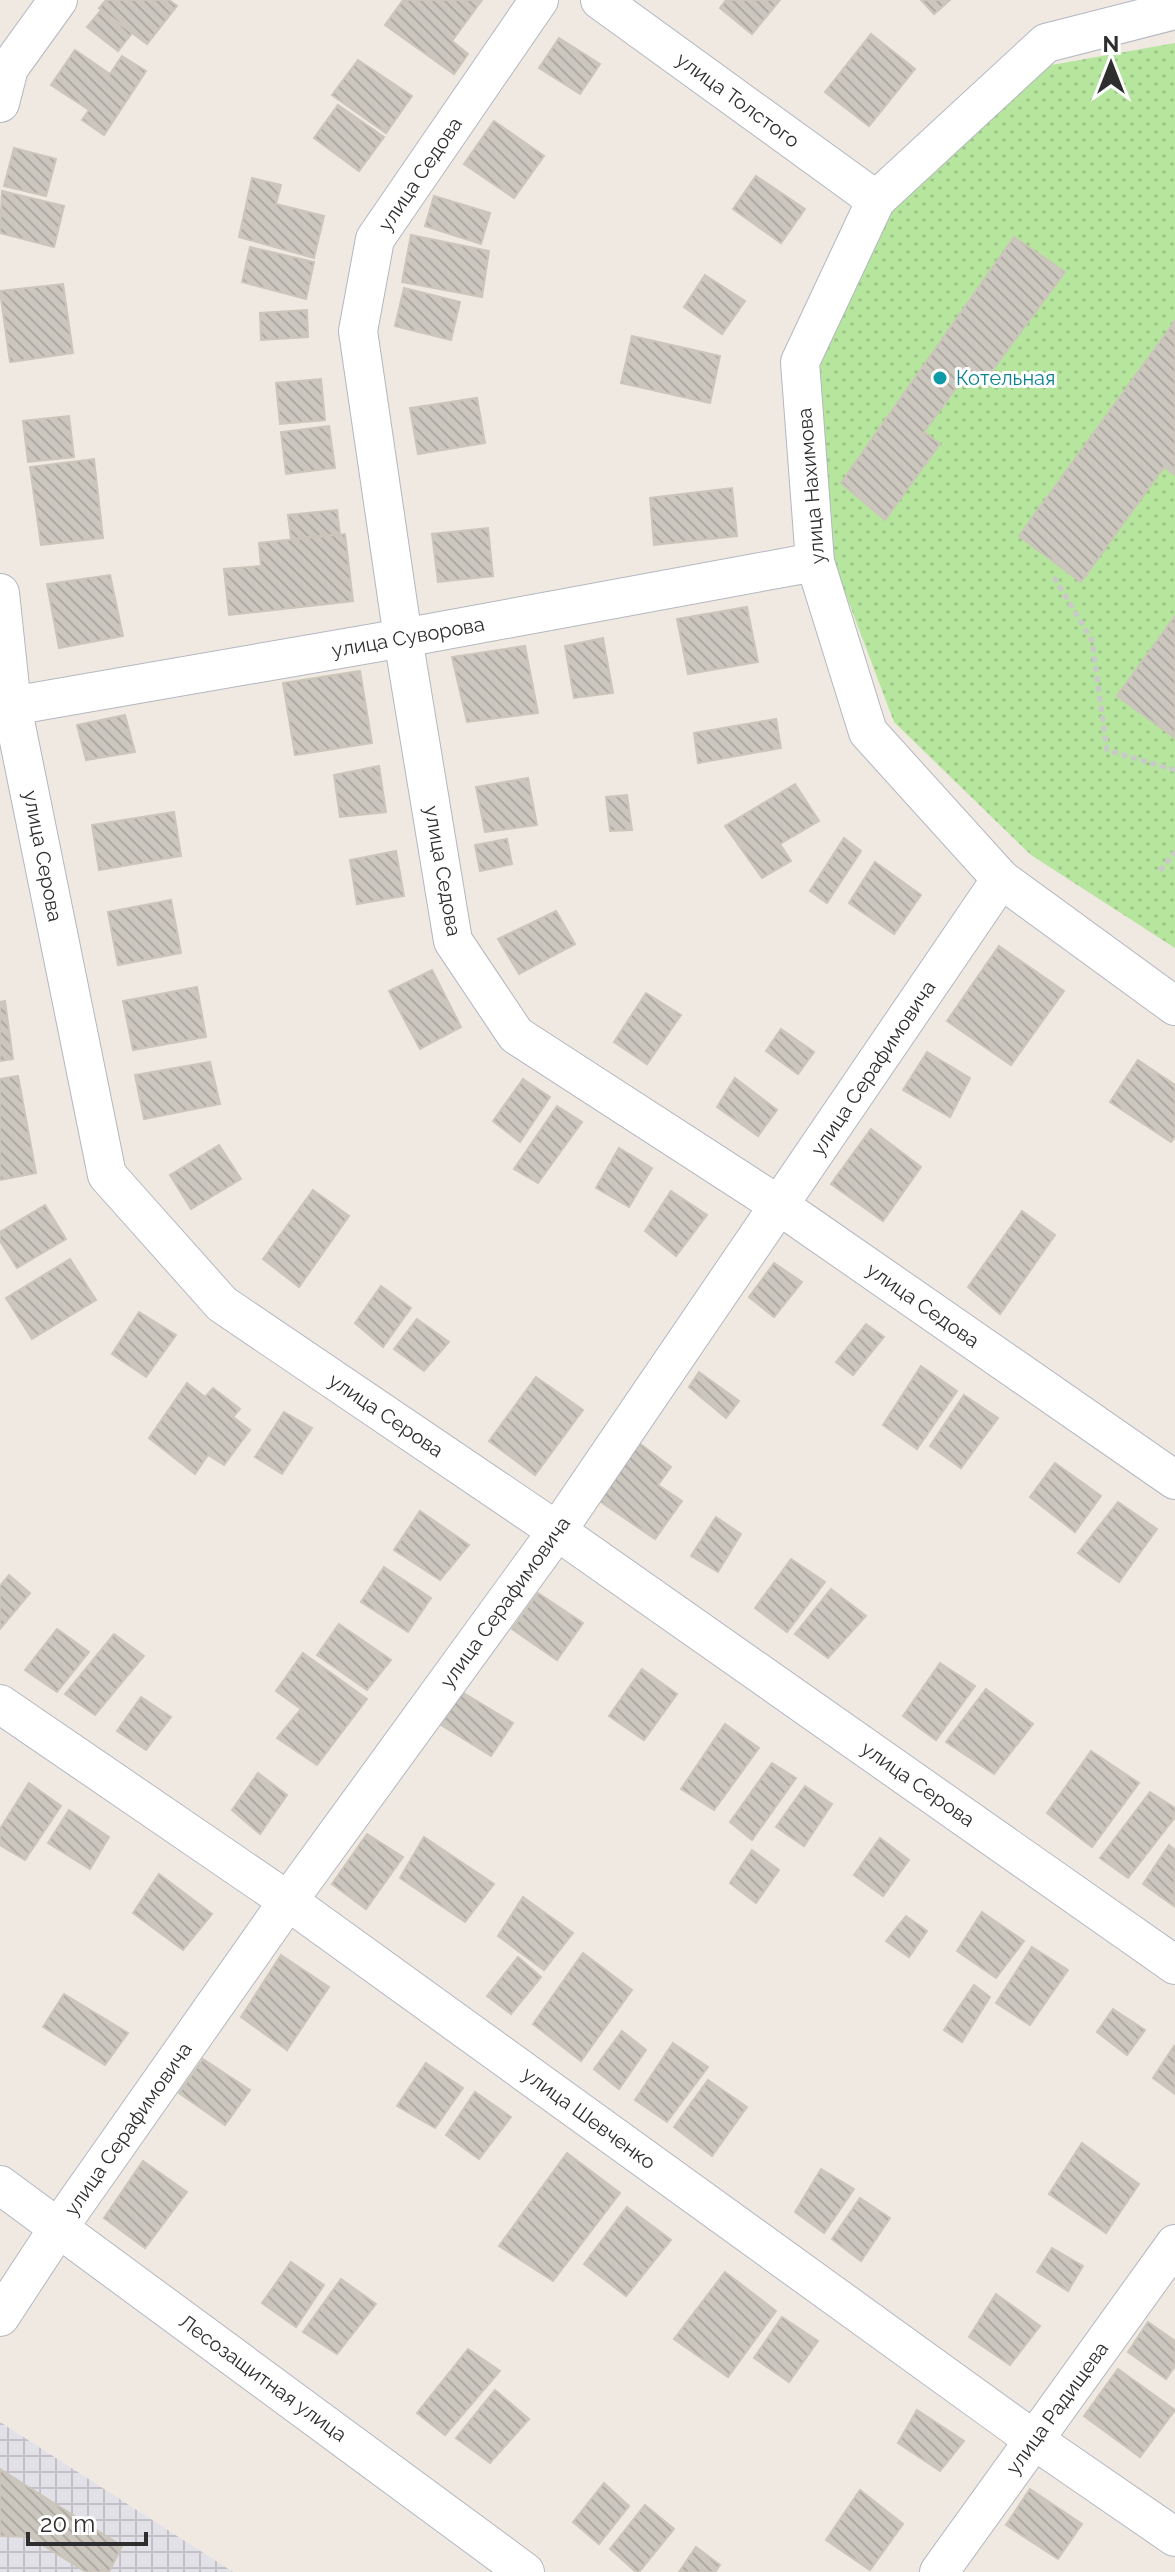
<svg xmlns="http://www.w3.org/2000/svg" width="1175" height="2572" viewBox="0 0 1175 2572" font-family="Raleway,sans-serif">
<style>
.industrial{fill:url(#industrial-grid)}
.grass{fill:url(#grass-dots)}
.building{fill:url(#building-back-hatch);stroke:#cbc5ba;stroke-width:2}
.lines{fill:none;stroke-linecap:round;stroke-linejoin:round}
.minor-casing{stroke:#b4b7c1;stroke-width:40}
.path{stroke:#c9c9c9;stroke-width:5;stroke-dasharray:6 4;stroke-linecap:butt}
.minor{stroke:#fff;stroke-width:38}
.culture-dot{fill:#0f9aa8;stroke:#fff;stroke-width:3}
.labels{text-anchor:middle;stroke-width:6;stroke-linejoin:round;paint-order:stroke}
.street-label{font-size:20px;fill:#2e2e2e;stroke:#fff}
.culture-label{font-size:20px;fill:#0d838f;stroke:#fff;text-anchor:start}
</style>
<defs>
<pattern id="industrial-grid" width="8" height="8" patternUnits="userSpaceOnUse" patternTransform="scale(2)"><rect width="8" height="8" fill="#e3e1e8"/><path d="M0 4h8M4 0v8" fill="none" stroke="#c3c1c7"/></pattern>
<pattern id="grass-dots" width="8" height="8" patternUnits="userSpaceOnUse" patternTransform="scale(2)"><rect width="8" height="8" fill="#b6e59e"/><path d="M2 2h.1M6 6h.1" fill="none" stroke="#9dc588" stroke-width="1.8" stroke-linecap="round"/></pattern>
<pattern id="building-back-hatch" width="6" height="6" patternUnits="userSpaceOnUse" patternTransform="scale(2)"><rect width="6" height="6" fill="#cbc7bf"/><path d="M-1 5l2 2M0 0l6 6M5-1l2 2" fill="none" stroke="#afaba4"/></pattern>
</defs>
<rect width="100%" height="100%" fill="#efe9e1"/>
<path class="industrial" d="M0 2422 233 2572H0Z"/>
<path class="grass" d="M1175 43V948L1031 855 894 722 834 563 819 365 895 205 1046 66Z"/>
<g class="building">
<path d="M106 0H169L177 6 147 44 99 8Z"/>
<path d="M403 0H482L452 41 468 54 454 74 385 25Z"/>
<path d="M726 0H780L752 34 720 8Z"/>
<path d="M921 0H950L934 14Z"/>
<path d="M101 10 132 33 118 51 87 27Z"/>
<path d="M871 34 915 69 869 126 825 92Z"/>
<path d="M559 38 600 64 580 94 539 68Z"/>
<path d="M75 50 110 74 122 56 146 71 104 135 82 120 89 110 51 85Z"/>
<path d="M358 60 412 96 386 133 332 95Z"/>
<path d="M338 105 384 137 359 171 314 138Z"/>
<path d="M494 121 544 156 514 198 464 164Z"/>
<path d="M14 148 56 159 46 196 4 186Z"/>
<path d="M756 176 805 209 781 243 733 209Z"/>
<path d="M252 178 281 185 276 204 324 216 314 258 239 237Z"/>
<path d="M2 191 64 206 54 247 0 233Z"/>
<path d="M434 196 490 213 481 244 425 226Z"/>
<path d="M411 235 489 251 482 297 402 282Z"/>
<path d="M1014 237 1065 272 983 383 968 372 924 432 940 444 885 520 841 483Z"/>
<path d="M250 247 314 262 306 299 242 282Z"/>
<path d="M705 275 745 301 722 334 684 307Z"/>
<path d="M63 284 73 353 10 362 0 291Z"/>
<path d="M404 288 460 302 451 340 395 326Z"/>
<path d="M307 310 308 337 261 340 260 313Z"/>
<path d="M1175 321V475L1164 467 1081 582 1019 536Z"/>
<path d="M632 336 720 356 710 403 621 383Z"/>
<path d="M321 379 325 420 280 424 276 383Z"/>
<path d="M477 398 485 443 418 454 410 408Z"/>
<path d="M69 416 74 457 28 462 23 421Z"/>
<path d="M329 426 335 468 286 474 281 432Z"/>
<path d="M94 459 103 538 41 545 30 467Z"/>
<path d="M732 488 737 536 654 545 650 498Z"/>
<path d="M337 510 340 534 291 539 288 515Z"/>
<path d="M488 528 493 576 438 582 432 534Z"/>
<path d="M345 534 353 601 229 615 224 569 261 566 259 543Z"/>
<path d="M110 575 123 636 59 648 47 584Z"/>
<path d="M747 607 758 662 688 674 677 619Z"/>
<path d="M1175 616V738L1117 696Z"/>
<path d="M603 638 613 693 574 698 565 646Z"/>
<path d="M525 646 538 713 467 722 452 657Z"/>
<path d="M360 671 372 743 295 755 283 683Z"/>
<path d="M125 715 135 752 86 760 77 725Z"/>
<path d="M776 719 781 748 698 763 694 733Z"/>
<path d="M379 766 386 812 340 817 334 775Z"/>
<path d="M528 778 537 825 485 832 476 787Z"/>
<path d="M795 784 819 821 780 844 791 861 762 878 725 826Z"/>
<path d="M627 795 632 830 610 831 606 797Z"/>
<path d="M174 812 181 856 99 870 92 825Z"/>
<path d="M844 838 861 851 827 903 810 891Z"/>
<path d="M507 839 512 864 480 871 475 845Z"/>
<path d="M396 851 404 896 357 904 350 860Z"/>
<path d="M875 862 921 895 894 934 849 903Z"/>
<path d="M171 900 181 953 118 965 108 912Z"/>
<path d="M556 911 575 944 519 974 498 939Z"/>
<path d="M999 946 1064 991 1011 1065 947 1021Z"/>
<path d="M432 970 461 1027 420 1049 389 991Z"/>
<path d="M197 987 206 1037 133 1050 123 1001Z"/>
<path d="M646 993 681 1015 647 1064 614 1042Z"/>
<path d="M5 1001 13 1059 0 1061V1002Z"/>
<path d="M781 1029 814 1052 798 1074 766 1051Z"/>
<path d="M927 1052 970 1078 950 1117 903 1090Z"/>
<path d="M1138 1060 1175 1085V1137L1171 1142 1110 1102Z"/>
<path d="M210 1062 220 1104 144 1119 135 1075Z"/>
<path d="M18 1076 36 1173 0 1180V1079Z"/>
<path d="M735 1078 777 1110 758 1136 717 1107Z"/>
<path d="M523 1079 550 1097 520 1142 493 1121Z"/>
<path d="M557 1106 582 1122 538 1183 514 1169Z"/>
<path d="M871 1129 921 1167 883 1221 831 1184Z"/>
<path d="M219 1145 241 1179 191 1209 170 1175Z"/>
<path d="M619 1148 652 1168 629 1207 596 1188Z"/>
<path d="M313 1190 349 1216 299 1287 263 1259Z"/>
<path d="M671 1191 707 1215 676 1256 645 1231Z"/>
<path d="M45 1205 66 1239 17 1268 0 1241V1232Z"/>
<path d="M1022 1211 1055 1235 1000 1314 968 1287Z"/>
<path d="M70 1259 96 1300 32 1339 6 1298Z"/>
<path d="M774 1263 802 1282 774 1317 749 1297Z"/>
<path d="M381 1286 411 1308 383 1347 355 1323Z"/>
<path d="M139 1312 176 1335 146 1377 112 1354Z"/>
<path d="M417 1319 449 1342 424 1371 394 1349Z"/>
<path d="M866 1324 884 1337 853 1375 836 1362Z"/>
<path d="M921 1366 957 1391 917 1449 883 1425Z"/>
<path d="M699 1372 739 1401 726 1418 689 1387Z"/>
<path d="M536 1377 583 1410 535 1475 489 1441Z"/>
<path d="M187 1383 205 1397 213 1388 240 1409 233 1417 250 1430 224 1465 208 1455 195 1474 149 1438Z"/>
<path d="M964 1395 998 1418 961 1468 930 1446Z"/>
<path d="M284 1412 312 1428 282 1474 255 1457Z"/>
<path d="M639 1443 671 1467 658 1485 682 1501 655 1539 598 1500Z"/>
<path d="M1055 1463 1101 1496 1075 1532 1030 1497Z"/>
<path d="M1118 1502 1157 1529 1119 1582 1078 1553Z"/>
<path d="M420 1511 469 1545 440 1580 394 1550Z"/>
<path d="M716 1517 741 1534 718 1572 691 1556Z"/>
<path d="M791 1559 825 1582 787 1632 755 1608Z"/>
<path d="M384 1567 431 1598 408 1632 361 1602Z"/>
<path d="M9 1575 30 1593 0 1629V1586Z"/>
<path d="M831 1589 866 1616 828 1658 795 1634Z"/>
<path d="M538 1593 583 1623 557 1660 512 1629Z"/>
<path d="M339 1624 391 1660 367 1690 317 1655Z"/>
<path d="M57 1629 89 1652 57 1692 25 1670Z"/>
<path d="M114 1634 144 1656 95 1715 65 1694Z"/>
<path d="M303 1653 367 1699 317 1765 277 1738 301 1709 276 1691Z"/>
<path d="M940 1663 975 1686 936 1740 903 1716Z"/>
<path d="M642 1669 677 1694 644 1740 609 1716Z"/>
<path d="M986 1689 1033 1724 994 1774 946 1742Z"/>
<path d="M462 1692 513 1723 491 1756 441 1725Z"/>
<path d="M141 1697 171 1717 146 1750 117 1731Z"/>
<path d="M725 1724 759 1748 714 1810 681 1789Z"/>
<path d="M1091 1751 1139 1783 1092 1847 1047 1813Z"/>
<path d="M772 1763 796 1778 752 1840 730 1822Z"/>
<path d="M258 1773 287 1795 260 1834 232 1810Z"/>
<path d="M29 1783 61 1806 25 1860 0 1845V1829Z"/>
<path d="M805 1786 832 1804 804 1846 776 1827Z"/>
<path d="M1150 1792 1175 1808V1817L1128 1878 1100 1858Z"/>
<path d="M69 1810 109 1837 90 1869 48 1843Z"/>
<path d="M367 1834 403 1857 366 1909 332 1884Z"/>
<path d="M424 1837 494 1884 465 1922 400 1878Z"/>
<path d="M880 1838 909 1860 883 1896 854 1875Z"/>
<path d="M1169 1845 1175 1850 1174 1906 1143 1884Z"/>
<path d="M752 1850 779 1870 756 1903 730 1883Z"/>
<path d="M159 1874 212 1914 183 1950 133 1913Z"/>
<path d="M523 1897 573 1933 544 1970 498 1936Z"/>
<path d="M982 1912 1024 1941 996 1978 957 1951Z"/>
<path d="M906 1916 927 1931 909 1957 886 1941Z"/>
<path d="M1032 1947 1068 1970 1030 2025 996 2003Z"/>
<path d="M583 1953 632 1990 581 2061 533 2024Z"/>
<path d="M281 1955 329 1987 287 2050 241 2017Z"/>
<path d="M518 1957 541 1977 511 2014 487 1996Z"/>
<path d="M974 1985 990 1997 962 2042 944 2030Z"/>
<path d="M64 1994 128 2033 105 2065 43 2027Z"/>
<path d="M1113 2009 1145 2030 1127 2055 1097 2032Z"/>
<path d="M622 2031 646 2050 619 2089 594 2069Z"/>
<path d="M673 2043 708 2067 667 2122 635 2100Z"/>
<path d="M1174 2046 1175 2047V2094L1153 2078Z"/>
<path d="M203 2059 250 2090 225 2125 179 2093Z"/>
<path d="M426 2063 463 2088 435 2128 397 2106Z"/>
<path d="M708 2080 747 2107 712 2156 674 2127Z"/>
<path d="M475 2092 511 2117 479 2159 446 2135Z"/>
<path d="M1082 2143 1139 2184 1106 2233 1049 2194Z"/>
<path d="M567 2153 620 2193 553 2281 499 2246Z"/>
<path d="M143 2161 187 2192 145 2248 104 2218Z"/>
<path d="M821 2169 854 2189 824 2233 795 2212Z"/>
<path d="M860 2198 890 2218 861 2261 832 2239Z"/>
<path d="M627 2207 671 2240 626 2296 584 2264Z"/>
<path d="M1052 2248 1083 2266 1068 2291 1037 2272Z"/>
<path d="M291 2262 324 2285 296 2327 262 2303Z"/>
<path d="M725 2272 776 2311 728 2377 674 2339Z"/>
<path d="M341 2279 376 2304 337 2354 303 2332Z"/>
<path d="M996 2294 1040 2326 1010 2365 969 2337Z"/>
<path d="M782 2317 818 2341 789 2382 754 2358Z"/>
<path d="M1148 2322 1175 2341V2366L1166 2379 1128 2352Z"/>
<path d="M468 2349 500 2371 445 2435 417 2413Z"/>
<path d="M1118 2369 1175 2410 1140 2457 1084 2416Z"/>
<path d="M495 2390 529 2419 490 2463 456 2438Z"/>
<path d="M917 2410 964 2441 940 2471 898 2443Z"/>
<path d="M0 2469 122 2546 109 2572H86L30 2537 0 2536Z"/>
<path d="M604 2483 629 2506 599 2544 573 2522Z"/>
<path d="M1030 2489 1082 2524 1058 2559 1006 2525Z"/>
<path d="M860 2490 903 2524 870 2570 826 2540Z"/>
<path d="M645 2505 674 2529 639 2572H636L610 2549Z"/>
<path d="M696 2547 720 2565 715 2572H679Z"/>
</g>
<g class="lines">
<g class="minor-casing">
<g id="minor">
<path d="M539 0 375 239 358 331 403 638 453 941 516 1035 780 1206 1175 1480"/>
<path d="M600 0 876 200"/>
<path d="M1175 10 1046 43 876 200 800 362 815 562 868 732 1001 879 1175 1006"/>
<path d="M0 103 9 68 58 0"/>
<path d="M0 593 12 706 107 1175 222 1304 557 1531 1175 1965"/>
<path d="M0 708 403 638 815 562"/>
<path d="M0 1704 288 1901 1034 2440 1175 2537"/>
<path d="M0 2185 525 2572"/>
<path d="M0 2317 59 2227 288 1901 557 1531 1001 879"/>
<path d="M939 2572 1175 2244"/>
</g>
</g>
<g class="path">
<path d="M1054 577 1092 640 1107 750 1175 770"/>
<path d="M1160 871 1175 852"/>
</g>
<use href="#minor" class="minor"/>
</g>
<circle class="culture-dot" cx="940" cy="378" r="8"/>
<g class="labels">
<g class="street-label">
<text transform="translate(738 100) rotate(36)" y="7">улица Толстого</text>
<text transform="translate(420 174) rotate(-56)" y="7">улица Седова</text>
<text transform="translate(811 486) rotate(-95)" y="7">улица Нахимова</text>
<text transform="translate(408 637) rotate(-10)" y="7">улица Суворова</text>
<text transform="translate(43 856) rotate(79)" y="7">улица Серова</text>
<text transform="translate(443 871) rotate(80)" y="7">улица Седова</text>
<text transform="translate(873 1068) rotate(-56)" y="7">улица Серафимовича</text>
<text transform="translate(923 1305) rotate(35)" y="7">улица Седова</text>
<text transform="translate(386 1415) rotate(34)" y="7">улица Серова</text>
<text transform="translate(505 1602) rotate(-54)" y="7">улица Серафимовича</text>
<text transform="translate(918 1784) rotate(35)" y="7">улица Серова</text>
<text transform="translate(589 2118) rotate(36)" y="7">улица Шевченко</text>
<text transform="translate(128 2129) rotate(-55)" y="7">улица Серафимовича</text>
<text transform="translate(263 2378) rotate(36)" y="7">Лесозащитная улица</text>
<text transform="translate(1057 2408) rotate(-54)" y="7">улица Радищева</text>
</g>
<g class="culture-label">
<text x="956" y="385">Котельная</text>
</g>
</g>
<g transform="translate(1111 64)" stroke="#ffffff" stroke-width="6" paint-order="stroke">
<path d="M0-6L14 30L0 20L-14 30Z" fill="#2e2e2e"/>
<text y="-12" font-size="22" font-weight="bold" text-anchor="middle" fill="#2e2e2e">N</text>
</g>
<path d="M28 2532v12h118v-12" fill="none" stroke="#2e2e2e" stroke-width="4"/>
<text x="40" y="2532" font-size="24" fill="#2e2e2e" stroke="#ffffff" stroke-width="6" paint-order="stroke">20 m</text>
</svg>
